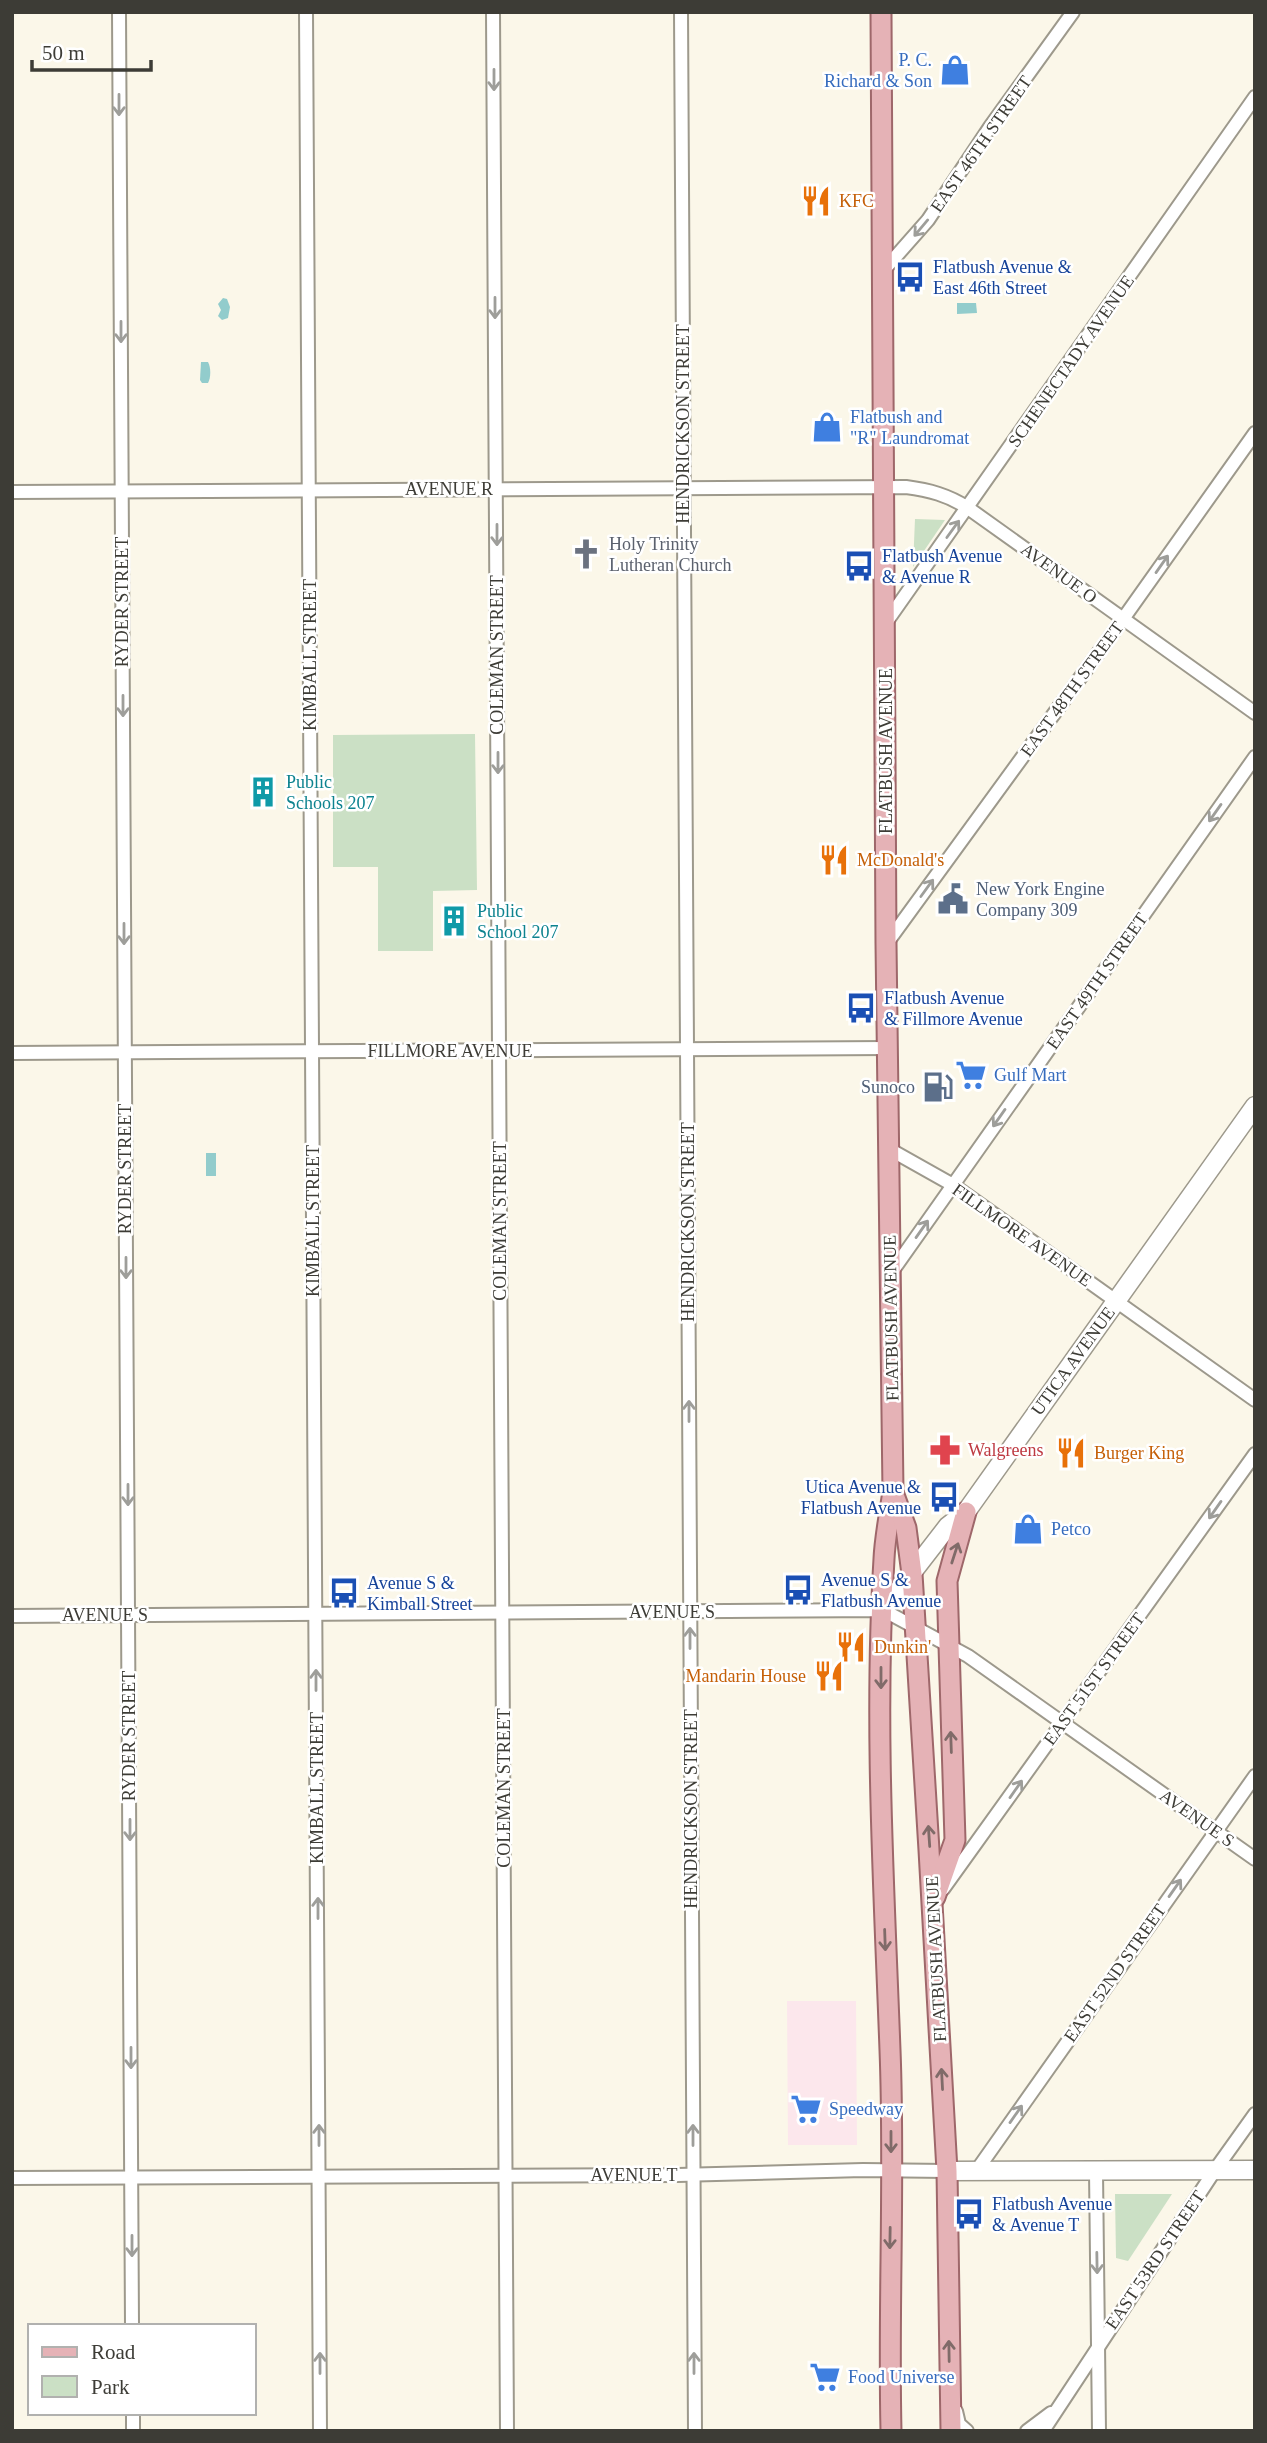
<svg xmlns="http://www.w3.org/2000/svg" width="1267" height="2443" viewBox="0 0 1267 2443" font-family="'Times New Roman',serif">
<style>
.commercial{fill:#fce7ec}
.green{fill:#cbe0c5}
.water{fill:#92cccc}
.lines{fill:none;stroke-linecap:round;stroke-linejoin:round}
.street-casing{stroke:#9d998c;stroke-width:16}
.secondary-casing{stroke:#9d998c;stroke-width:21}
.primary-casing{stroke:#9e676a;stroke-width:23}
.street{stroke:#fff;stroke-width:12}
.secondary{stroke:#fff;stroke-width:18}
.primary{stroke:#e5b2b6;stroke-width:19}
.oneway{stroke:#9e9e9a}
.oneway2{stroke:#806b69}
.labels{text-anchor:middle;stroke-width:5;stroke-linejoin:round;paint-order:stroke}
.shop-label{font-size:18px;fill:#366cbe;stroke:#fff;text-anchor:start}
.street-label{font-size:18px;fill:#3d3c36;stroke:#fff}
.food-label{font-size:18px;fill:#c56008;stroke:#fff;text-anchor:start}
.transit-label{font-size:18px;fill:#164399;stroke:#fff;text-anchor:start}
.worship-label{font-size:18px;fill:#5b616d;stroke:#fff;text-anchor:start}
.culture-label{font-size:18px;fill:#0d838f;stroke:#fff;text-anchor:start}
.service-label{font-size:18px;fill:#4e5e75;stroke:#fff;text-anchor:start}
.health-label{font-size:18px;fill:#be3a42;stroke:#fff;text-anchor:start}
</style>
<rect width="100%" height="100%" fill="#fbf7e9"/>
<path class="commercial" d="M787 2001H856L857 2145H788Z"/>
<g class="green">
<path d="M915 519 945 520 913 567Z"/>
<path d="M475 734 477 890 433 891V951H378V867H333V735Z"/>
<path d="M1115 2194H1172L1128 2261 1116 2258Z"/>
</g>
<g class="water">
<path d="M223 298 227 299 230 307 228 318 222 320 218 316 221 310 218 304Z"/>
<path d="M957 303H976L977 313 957 314Z"/>
<path d="M201 362H208C211 367 211 378 208 383H202L200 380Z"/>
<rect x="206" y="1153" width="10" height="23"/>
</g>
<g class="lines">
<g class="street-casing">
<g id="street">
<path d="M119 12 132 2326"/>
<path d="M306 12 320 2431"/>
<path d="M493 12 507 2431"/>
<path d="M681 12 695 2431"/>
<path d="M883 271 928 220 990 127 1073 12"/>
<path d="M12 492 906 487C929 490 948 495 968 508L1255 713"/>
<path d="M885 624 1255 97"/>
<path d="M887 943 1123 619 1255 433"/>
<path d="M12 1053 888 1048"/>
<path d="M889 1149 953 1185 1255 1400"/>
<path d="M891 1273 1255 757"/>
<path d="M12 1616 883 1610 968 1656 1255 1859"/>
<path d="M943 1889 1255 1454"/>
<path d="M977 2170 1255 1776"/>
<path d="M1096 2171 1099 2431"/>
<path d="M12 2178 678 2175 863 2170 947 2171"/>
<path d="M956 2411 959 2424 967 2431"/>
<path d="M133 2413V2431"/>
<path d="M1027 2431 1051 2413"/>
<path d="M1043 2431 1215 2170 1255 2114"/>
</g>
</g>
<g class="secondary-casing">
<g id="secondary">
<path d="M883 1610 948 1526 966 1512 1255 1106"/>
<path d="M947 2171 1255 2170"/>
</g>
</g>
<g class="primary-casing">
<g id="primary">
<path d="M881 12 886 943 893 1491C890 1513 885 1536 884 1559 874 1722 884 1887 890 2050 895 2177 888 2304 891 2431"/>
<path d="M894 1495 906 1528 912 1574 929 1850 947 2171 951 2431"/>
<path d="M935 1897 955 1840 947 1581 966 1512"/>
</g>
</g>
<use href="#street" class="street"/>
<use href="#secondary" class="secondary"/>
<use href="#primary" class="primary"/>
</g>
<defs><path id="oneway-shaft" d="M-6 0H5M1.5-3L5.5 0L1.5 3" fill="none" stroke-width="1.6" stroke-linecap="round" stroke-linejoin="round" transform="scale(1.75)"/></defs>
<g class="oneway">
<use href="#oneway-shaft" transform="translate(494 80) rotate(90)"/>
<use href="#oneway-shaft" transform="translate(119 105) rotate(90)"/>
<use href="#oneway-shaft" transform="translate(921 228) rotate(130)"/>
<use href="#oneway-shaft" transform="translate(495 308) rotate(90)"/>
<use href="#oneway-shaft" transform="translate(121 332) rotate(90)"/>
<use href="#oneway-shaft" transform="translate(953 529) rotate(-54)"/>
<use href="#oneway-shaft" transform="translate(497 535) rotate(90)"/>
<use href="#oneway-shaft" transform="translate(1162 564) rotate(-55)"/>
<use href="#oneway-shaft" transform="translate(123 706) rotate(90)"/>
<use href="#oneway-shaft" transform="translate(498 763) rotate(90)"/>
<use href="#oneway-shaft" transform="translate(1215 813) rotate(125)"/>
<use href="#oneway-shaft" transform="translate(927 888) rotate(-54)"/>
<use href="#oneway-shaft" transform="translate(124 934) rotate(90)"/>
<use href="#oneway-shaft" transform="translate(999 1118) rotate(125)"/>
<use href="#oneway-shaft" transform="translate(922 1229) rotate(-55)"/>
<use href="#oneway-shaft" transform="translate(126 1268) rotate(90)"/>
<use href="#oneway-shaft" transform="translate(689 1411) rotate(-90)"/>
<use href="#oneway-shaft" transform="translate(128 1495) rotate(90)"/>
<use href="#oneway-shaft" transform="translate(1215 1510) rotate(125)"/>
<use href="#oneway-shaft" transform="translate(690 1638) rotate(-90)"/>
<use href="#oneway-shaft" transform="translate(316 1680) rotate(-90)"/>
<use href="#oneway-shaft" transform="translate(1016 1789) rotate(-55)"/>
<use href="#oneway-shaft" transform="translate(130 1830) rotate(90)"/>
<use href="#oneway-shaft" transform="translate(1175 1888) rotate(-55)"/>
<use href="#oneway-shaft" transform="translate(318 1908) rotate(-90)"/>
<use href="#oneway-shaft" transform="translate(131 2058) rotate(90)"/>
<use href="#oneway-shaft" transform="translate(1016 2114) rotate(-55)"/>
<use href="#oneway-shaft" transform="translate(319 2135) rotate(-90)"/>
<use href="#oneway-shaft" transform="translate(693 2135) rotate(-90)"/>
<use href="#oneway-shaft" transform="translate(132 2246) rotate(90)"/>
<use href="#oneway-shaft" transform="translate(1097 2263) rotate(89)"/>
<use href="#oneway-shaft" transform="translate(320 2363) rotate(-90)"/>
<use href="#oneway-shaft" transform="translate(694 2363) rotate(-90)"/>
</g>
<g class="oneway2">
<use href="#oneway-shaft" transform="translate(955 1553) rotate(-72)"/>
<use href="#oneway-shaft" transform="translate(881 1678) rotate(90)"/>
<use href="#oneway-shaft" transform="translate(951 1742) rotate(-92)"/>
<use href="#oneway-shaft" transform="translate(929 1836) rotate(-94)"/>
<use href="#oneway-shaft" transform="translate(885 1940) rotate(88)"/>
<use href="#oneway-shaft" transform="translate(942 2079) rotate(-93)"/>
<use href="#oneway-shaft" transform="translate(891 2142) rotate(90)"/>
<use href="#oneway-shaft" transform="translate(890 2238) rotate(91)"/>
<use href="#oneway-shaft" transform="translate(949 2351) rotate(-91)"/>
</g>
<defs>
<g id="shop-bare" transform="scale(2.415)"><path d="M-5-2.5h2.3a2.7 3.5 0 0 1 5.4 0H5L5.5 6h-11ZM-1.5-2.5h3a1.5 2.3 0 0 0-3 0Z" fill="#3f7fe0" stroke="#fff" stroke-width="2.5" paint-order="stroke"/></g>
<g id="restaurant-bare" transform="scale(2.415)"><path d="M-5-6h1v4h1v-4h1v4h1v-4h1v5L-1.5 .5V6h-2V.5L-5-1ZM5-6V6H3V1.5H1.5Q1.5-4 5-6Z" fill="#e8710a" stroke="#fff" stroke-width="2.5" paint-order="stroke"/></g>
<g id="bus-bare" transform="scale(2.415)"><path d="M-5-6H5V4H4V6H2V4H-2V6H-4V4H-5ZM-3.5-4V0h7V-4ZM-3.5 1.2v1.5H-2V1.2ZM2 1.2v1.5H3.5V1.2Z" fill="#1a4fb4" stroke="#fff" stroke-width="2.5" paint-order="stroke"/></g>
<g id="church-bare" transform="scale(2.415)"><path d="M-1.2-6h2.4v3.5h3.3v2.4h-3.3V6h-2.4V-.1h-3.3v-2.4h3.3Z" fill="#6b7280" stroke="#fff" stroke-width="2.5" paint-order="stroke"/></g>
<g id="building-bare" transform="scale(2.415)"><path d="M-4-6H4V6H1V3H-1V6H-4ZM-2.5-4.3h1.7v1.8h-1.7ZM.8-4.3h1.7v1.8H.8ZM-2.5-1h1.7V.8h-1.7ZM.8-1h1.7V.8H.8Z" fill="#0f9aa8" stroke="#fff" stroke-width="2.5" paint-order="stroke"/></g>
<g id="civic-bare" transform="scale(2.415)"><path d="M-.6-6.5H3V-4.5H.6V-3L4-1V1h2V6H-6V1h2V-1L-.6-3ZM-1.2 2.5V6h2.4V2.5Z" fill="#5c6f8a" stroke="#fff" stroke-width="2.5" paint-order="stroke"/></g>
<g id="supermarket-bare" transform="scale(2.415)"><path d="M-6-5.5h2.5l.6 2H6L4.5 2H-2.5L-4.4-4H-6ZM-1.5 3.2a1.3 1.3 0 1 0 .1 0ZM3 3.2a1.3 1.3 0 1 0 .1 0Z" fill="#3f7fe0" stroke="#fff" stroke-width="2.5" paint-order="stroke"/></g>
<g id="fuel-bare" transform="scale(2.415)"><path d="M-5.5-6h7V0h2V4h1.3V-2.5L3-4.5l.8-.8L6-3V5H2.5V1h-1V6h-7ZM-4.2-4.7v3.2H.2V-4.7Z" fill="#5c6f8a" stroke="#fff" stroke-width="2.5" paint-order="stroke"/></g>
<g id="pharmacy-bare" transform="scale(2.415)"><path d="M-2-6h4v4h4v4h-4v4h-4v-4h-4v-4h4Z" fill="#e0444e" stroke="#fff" stroke-width="2.5" paint-order="stroke"/></g>
</defs>
<g fill-rule="evenodd">
<use href="#shop-bare" x="955" y="70"/>
<use href="#restaurant-bare" x="816" y="201"/>
<use href="#bus-bare" x="910" y="277"/>
<use href="#shop-bare" x="827" y="427"/>
<use href="#church-bare" x="586" y="554"/>
<use href="#bus-bare" x="859" y="566"/>
<use href="#building-bare" x="263" y="792"/>
<use href="#restaurant-bare" x="834" y="860"/>
<use href="#civic-bare" x="953" y="899"/>
<use href="#building-bare" x="454" y="921"/>
<use href="#bus-bare" x="861" y="1008"/>
<use href="#supermarket-bare" x="971" y="1075"/>
<use href="#fuel-bare" x="938" y="1087"/>
<use href="#pharmacy-bare" x="945" y="1450"/>
<use href="#restaurant-bare" x="1071" y="1453"/>
<use href="#bus-bare" x="944" y="1497"/>
<use href="#shop-bare" x="1028" y="1529"/>
<use href="#bus-bare" x="798" y="1590"/>
<use href="#bus-bare" x="344" y="1593"/>
<use href="#restaurant-bare" x="851" y="1647"/>
<use href="#restaurant-bare" x="829" y="1676"/>
<use href="#supermarket-bare" x="806" y="2109"/>
<use href="#bus-bare" x="969" y="2214"/>
<use href="#supermarket-bare" x="825" y="2377"/>
</g>
<g class="labels">
<g class="shop-label">
<text x="932" y="66" text-anchor="end">P. C.<tspan x="932" dy="21">Richard &amp; Son</tspan></text>
<text x="850" y="423">Flatbush and<tspan x="850" dy="21">"R" Laundromat</tspan></text>
<text x="994" y="1081">Gulf Mart</text>
<text x="1051" y="1535">Petco</text>
<text x="829" y="2115">Speedway</text>
<text x="848" y="2383">Food Universe</text>
</g>
<g class="street-label">
<text transform="translate(981 144) rotate(-55)" y="6">EAST 46TH STREET</text>
<text transform="translate(1071 361) rotate(-55)" y="6">SCHENECTADY AVENUE</text>
<text transform="translate(683 424) rotate(-90)" y="6">HENDRICKSON STREET</text>
<text x="449" y="495">AVENUE R</text>
<text transform="translate(1059 573) rotate(36)" y="6">AVENUE O</text>
<text transform="translate(122 602) rotate(-90)" y="6">RYDER STREET</text>
<text transform="translate(310 655) rotate(-90)" y="6">KIMBALL STREET</text>
<text transform="translate(497 655) rotate(-90)" y="6">COLEMAN STREET</text>
<text transform="translate(1072 689) rotate(-54)" y="6">EAST 48TH STREET</text>
<text transform="translate(886 751) rotate(-90)" y="6">FLATBUSH AVENUE</text>
<text transform="translate(1097 981) rotate(-55)" y="6">EAST 49TH STREET</text>
<text x="450" y="1057">FILLMORE AVENUE</text>
<text transform="translate(125 1169) rotate(-90)" y="6">RYDER STREET</text>
<text transform="translate(313 1221) rotate(-90)" y="6">KIMBALL STREET</text>
<text transform="translate(500 1221) rotate(-90)" y="6">COLEMAN STREET</text>
<text transform="translate(688 1222) rotate(-90)" y="6">HENDRICKSON STREET</text>
<text transform="translate(1022 1235) rotate(35)" y="6">FILLMORE AVENUE</text>
<text transform="translate(891 1318) rotate(-91)" y="6">FLATBUSH AVENUE</text>
<text transform="translate(1073 1361) rotate(-54)" y="6">UTICA AVENUE</text>
<text x="672" y="1618">AVENUE S</text>
<text x="105" y="1621">AVENUE S</text>
<text transform="translate(1094 1679) rotate(-54)" y="6">EAST 51ST STREET</text>
<text transform="translate(129 1736) rotate(-90)" y="6">RYDER STREET</text>
<text transform="translate(317 1788) rotate(-90)" y="6">KIMBALL STREET</text>
<text transform="translate(504 1788) rotate(-90)" y="6">COLEMAN STREET</text>
<text transform="translate(691 1809) rotate(-90)" y="6">HENDRICKSON STREET</text>
<text transform="translate(1197 1818) rotate(35)" y="6">AVENUE S</text>
<text transform="translate(936 1959) rotate(-93)" y="6">FLATBUSH AVENUE</text>
<text transform="translate(1115 1973) rotate(-55)" y="6">EAST 52ND STREET</text>
<text x="634" y="2181">AVENUE T</text>
<text transform="translate(1155 2260) rotate(-56)" y="6">EAST 53RD STREET</text>
</g>
<g class="food-label">
<text x="839" y="207">KFC</text>
<text x="857" y="866">McDonald's</text>
<text x="1094" y="1459">Burger King</text>
<text x="874" y="1653">Dunkin'</text>
<text x="806" y="1682" text-anchor="end">Mandarin House</text>
</g>
<g class="transit-label">
<text x="933" y="273">Flatbush Avenue &amp;<tspan x="933" dy="21">East 46th Street</tspan></text>
<text x="882" y="562">Flatbush Avenue<tspan x="882" dy="21">&amp; Avenue R</tspan></text>
<text x="884" y="1004">Flatbush Avenue<tspan x="884" dy="21">&amp; Fillmore Avenue</tspan></text>
<text x="921" y="1493" text-anchor="end">Utica Avenue &amp;<tspan x="921" dy="21">Flatbush Avenue</tspan></text>
<text x="821" y="1586">Avenue S &amp;<tspan x="821" dy="21">Flatbush Avenue</tspan></text>
<text x="367" y="1589">Avenue S &amp;<tspan x="367" dy="21">Kimball Street</tspan></text>
<text x="992" y="2210">Flatbush Avenue<tspan x="992" dy="21">&amp; Avenue T</tspan></text>
</g>
<g class="worship-label">
<text x="609" y="550">Holy Trinity<tspan x="609" dy="21">Lutheran Church</tspan></text>
</g>
<g class="culture-label">
<text x="286" y="788">Public<tspan x="286" dy="21">Schools 207</tspan></text>
<text x="477" y="917">Public<tspan x="477" dy="21">School 207</tspan></text>
</g>
<g class="service-label">
<text x="976" y="895">New York Engine<tspan x="976" dy="21">Company 309</tspan></text>
<text x="915" y="1093" text-anchor="end">Sunoco</text>
</g>
<g class="health-label">
<text x="968" y="1456">Walgreens</text>
</g>
</g>
<rect width="1267" height="2443" fill="none" stroke="#3d3c36" stroke-width="28"/>
<rect x="28" y="2324" width="228" height="91" fill="#ffffff" stroke="#b1b1af" stroke-width="2"/>
<rect x="42" y="2347" width="35" height="10" fill="#e5b2b6" stroke="#b1b1af" stroke-width="2"/>
<text x="91" y="2359" font-size="21" fill="#3d3c36">Road</text>
<rect x="42" y="2376" width="35" height="21" fill="#cbe0c5" stroke="#b1b1af" stroke-width="2"/>
<text x="91" y="2394" font-size="21" fill="#3d3c36">Park</text>
<path d="M32 60v10h119v-10" fill="none" stroke="#3d3c36" stroke-width="3.5"/>
<text x="42" y="60" font-size="21" fill="#3d3c36" stroke="#ffffff" stroke-width="5" paint-order="stroke">50 m</text>
</svg>
